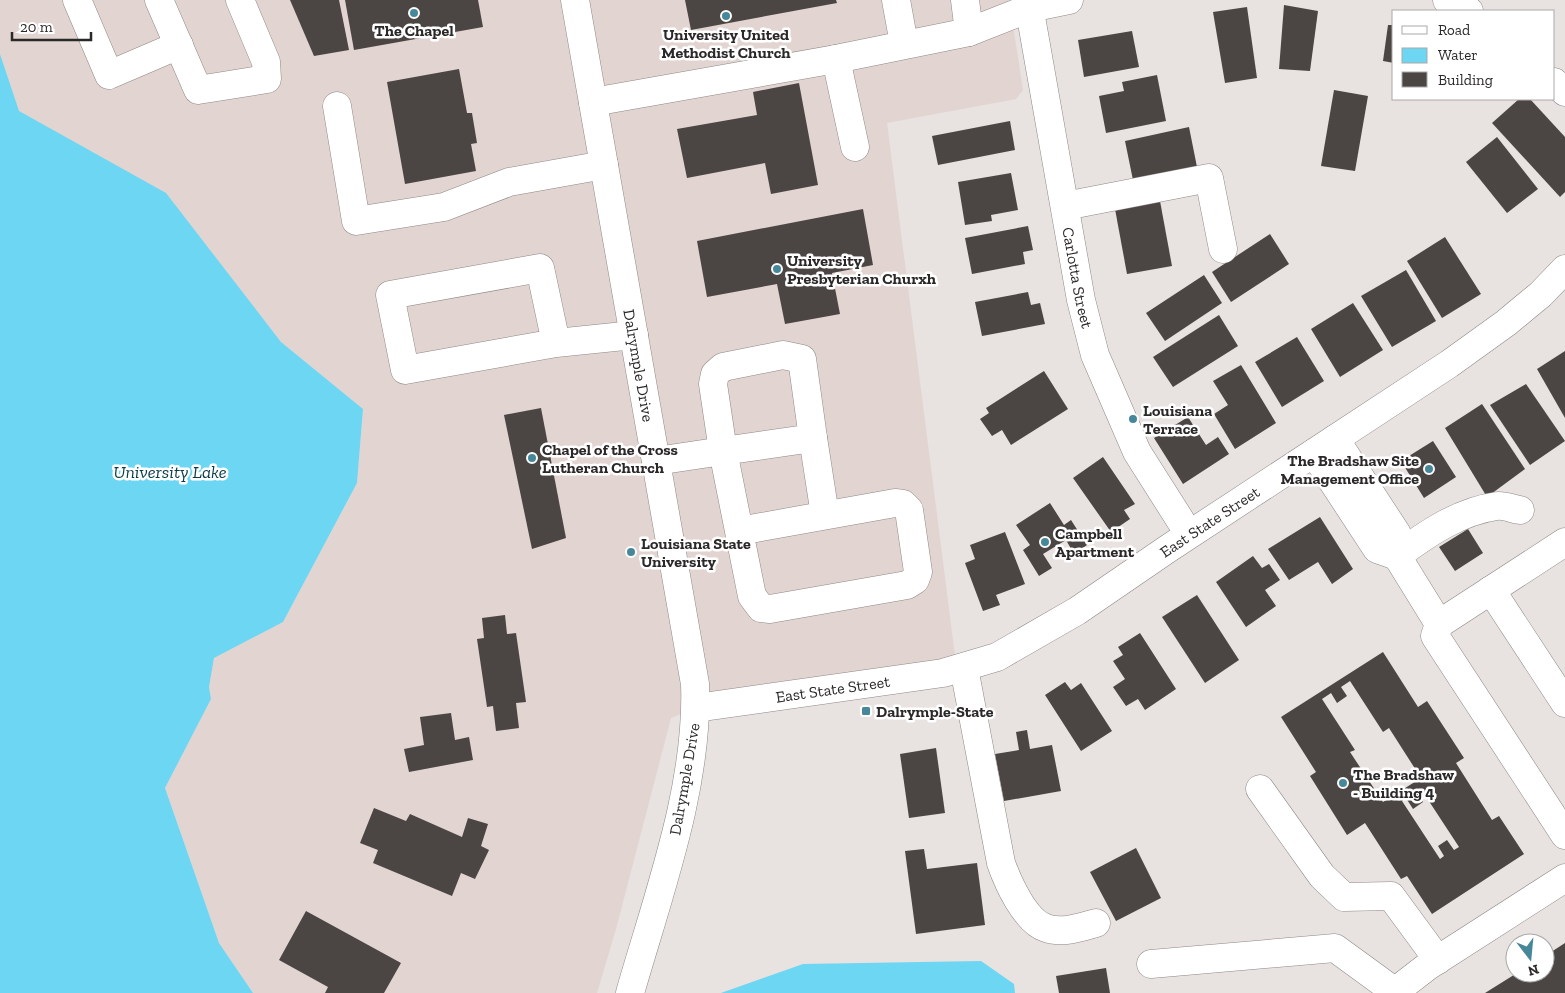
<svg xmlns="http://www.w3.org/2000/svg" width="1565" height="993" viewBox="0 0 1565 993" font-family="'Zilla Slab',serif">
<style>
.built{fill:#e2d4d0}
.water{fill:#6cd6f3}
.building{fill:#4b4544;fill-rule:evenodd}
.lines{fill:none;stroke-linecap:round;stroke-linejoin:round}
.minor-casing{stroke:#8e8887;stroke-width:29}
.minor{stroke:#fff;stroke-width:28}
.poi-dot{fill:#468799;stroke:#fff;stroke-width:2}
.labels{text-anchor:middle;stroke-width:5;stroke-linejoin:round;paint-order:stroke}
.poi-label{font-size:16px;font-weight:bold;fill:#2b2828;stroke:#fff;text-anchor:start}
.street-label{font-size:16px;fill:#2b2828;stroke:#fff}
.water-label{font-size:18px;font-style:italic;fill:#093c47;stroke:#fff}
</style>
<rect width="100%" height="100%" fill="#e8e2e0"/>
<path class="built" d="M0 0H1009L1023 90 1016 99 887 123 955 656 924 665 744 687 671 718 616 929 597 993H253L219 943 165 788 211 699 209 687 214 658 283 622 357 483 363 409 281 342 166 194 18 111 0 54Z"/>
<g class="water">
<path d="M0 54 19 111 166 193 281 342 363 409 357 483 283 622 214 658 209 687 211 699 165 788 219 943 253 993H0Z"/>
<path d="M981 961 1014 984 1015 993H721L803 964Z"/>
</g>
<g class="building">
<path d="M290 0H339L349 50 314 56Z"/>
<path d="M345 0H478L483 27 354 50Z"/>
<path d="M685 0H836L837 3 691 30Z"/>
<path d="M1284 5 1318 11 1310 71 1279 69Z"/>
<path d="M1247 7 1257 78 1225 83 1213 12Z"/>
<path d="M1388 25H1394V63L1383 61Z"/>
<path d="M1132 31 1139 67 1084 77 1078 40Z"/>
<path d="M459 69 467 113H472L477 143 471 144 476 171 405 184 387 82Z"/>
<path d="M1157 75 1166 121 1106 133 1099 96 1124 91 1122 82Z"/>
<path d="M799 83 818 185 771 194 765 163 687 178 677 129 757 115 753 92Z"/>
<path d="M1334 90 1368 96 1355 171 1321 166Z"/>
<path d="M1519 99H1530L1565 137V192L1560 197 1492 123Z"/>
<path d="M1010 121 1015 150 938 165 932 136Z"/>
<path d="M1189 127 1198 172 1134 185 1125 141Z"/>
<path d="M1497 137 1538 189 1507 213 1466 162Z"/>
<path d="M1011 173 1018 210 991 215 992 221 965 225 958 182Z"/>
<path d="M1160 201 1172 266 1127 274 1115 209Z"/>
<path d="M863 209 873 265 832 273 840 314 785 324 777 284 707 297 697 241Z"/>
<path d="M1028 226 1033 250 1023 252 1025 264 972 274 965 238Z"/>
<path d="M1270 234 1289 264 1231 302 1212 272Z"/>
<path d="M1445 237 1481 294 1442 318 1407 261Z"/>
<path d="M1406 270 1436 321 1392 347 1361 296Z"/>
<path d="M1204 275 1222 303 1165 341 1146 313Z"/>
<path d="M1028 292 1031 305 1040 303 1045 324 982 336 975 302Z"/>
<path d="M1353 303 1383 350 1340 377 1311 329Z"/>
<path d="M1219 315 1238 346 1173 387 1153 357Z"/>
<path d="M1297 337 1324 381 1282 407 1255 362Z"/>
<path d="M1565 351V418L1537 369Z"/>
<path d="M1241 365 1276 423 1235 449 1214 414 1228 405 1213 381Z"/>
<path d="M1044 371 1068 409 1011 445 1002 430 992 436 980 419 989 413 986 408Z"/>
<path d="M1526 384 1565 441 1530 465 1490 405Z"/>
<path d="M1482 404 1525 469 1487 497 1445 428Z"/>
<path d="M541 408 566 538 532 549 504 415Z"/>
<path d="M1188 417 1206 445 1218 437 1229 454 1183 484 1154 438Z"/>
<path d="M1433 441 1456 477 1424 498 1401 461Z"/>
<path d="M1103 457 1135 504 1124 510 1130 519 1111 532 1073 478Z"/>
<path d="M1050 503 1064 525 1071 520 1087 545 1074 554 1066 540 1043 554 1052 568 1039 576 1023 550 1030 545 1016 525Z"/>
<path d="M1320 517 1353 569 1332 584 1318 562 1289 580 1268 549Z"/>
<path d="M1468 529 1483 553 1455 571 1439 547Z"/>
<path d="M1005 532 1025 584 996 595 1000 605 983 611 965 563 975 559 970 545Z"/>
<path d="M1253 556 1262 568 1269 564 1280 580 1265 590 1276 606 1246 627 1216 582Z"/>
<path d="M1197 595 1239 660 1205 683 1162 617Z"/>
<path d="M505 615 507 634 516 633 526 702 516 703 519 728 496 731 493 706 487 707 477 639 484 638 482 618Z"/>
<path d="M1140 633 1176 689 1145 710 1138 699 1126 706 1113 687 1125 679 1113 661 1123 655 1118 647Z"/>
<path d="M1383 652 1418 707 1427 701 1464 758 1456 763 1492 820 1499 816 1524 854 1432 914 1407 876 1401 879 1365 823 1347 835 1310 776 1316 772 1281 717ZM1350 681 1383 732 1389 728 1421 778 1383 802 1350 752 1355 750 1322 699 1331 693 1337 703 1347 696 1341 687ZM1421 789 1459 847 1454 850 1447 840 1438 846 1444 856 1440 859 1402 801 1406 798 1413 809 1423 802 1417 792Z"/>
<path d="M1065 682 1071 690 1081 683 1112 731 1081 751 1045 695Z"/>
<path d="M451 713 455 740 469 737 473 760 409 772 404 749 424 745 420 717Z"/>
<path d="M1027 730 1030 749 1052 745 1061 791 1004 801 995 754 1019 750 1016 732Z"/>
<path d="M936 748 945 813 909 818 900 754Z"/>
<path d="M374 808 406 821 410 814 462 837 468 818 488 824 481 846 489 850 475 879 461 873 452 896 373 863 378 850 360 843Z"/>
<path d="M1136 848 1161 898 1116 921 1090 872Z"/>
<path d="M924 849 927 869 977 863 985 925 916 934 905 851Z"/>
<path d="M306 911 401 963 384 993H325L328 987 279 960Z"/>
<path d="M1565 943V993H1485L1517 973H1545V956Z"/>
<path d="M1106 968 1110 993H1059L1056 976Z"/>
</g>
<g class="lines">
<g class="minor-casing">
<g id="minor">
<path d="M77 0 109 75 179 45"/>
<path d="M159 0 198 90 267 79 266 62 240 0"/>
<path id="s1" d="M575 0 695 684C699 786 658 895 630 993"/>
<path d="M896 0 904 44"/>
<path d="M965 0 969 32"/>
<path id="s2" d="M1028 0 1081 300 1095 355 1137 452 1189 534"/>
<path d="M1447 0 1469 11"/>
<path d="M836 59 855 147"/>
<path d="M1554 82 1565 92"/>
<path d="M593 102 836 59 969 32 1030 8 1069 0"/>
<path d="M337 106 356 221 444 207 509 182 604 165"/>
<path d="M1065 206 1209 178 1223 249"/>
<path d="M556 343 540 268 390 295 405 370 556 343 634 335"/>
<path d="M783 355 802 359 813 438 723 451 713 384 715 374 723 367Z"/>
<path d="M813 438 825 515"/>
<path d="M1314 453 1377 549 1397 556V534L1335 439"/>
<path d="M656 461 723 451 752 596 761 608 770 609 907 585 915 580 918 572 909 510 903 504 895 503 739 531"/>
<path d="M1520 510C1513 509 1504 505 1497 506 1460 511 1426 534 1397 556L1439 624 1435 636 1565 835"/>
<path d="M1491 590 1565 703"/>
<path d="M1439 624 1565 542"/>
<path d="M964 668 1001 863C1008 883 1025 921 1046 928 1062 934 1081 927 1096 923"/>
<path id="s3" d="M696 708 943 673 997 657 1077 611 1169 548 1449 364 1506 323 1541 294 1565 269"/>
<path d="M1260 789 1322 876 1344 897 1391 896 1438 960"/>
<path d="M1151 964 1335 948 1394 991"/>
<path d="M1393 993 1428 966 1565 878"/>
</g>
</g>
<use href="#minor" class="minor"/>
</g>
<g class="poi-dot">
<circle cx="414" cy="13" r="5"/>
<circle cx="726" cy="16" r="5"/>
<circle cx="777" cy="269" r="5"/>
<circle cx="1133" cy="419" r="5"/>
<circle cx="532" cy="458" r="5"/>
<circle cx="1429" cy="469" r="5"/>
<circle cx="1045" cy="542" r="5"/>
<circle cx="631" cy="552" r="5"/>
<rect x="861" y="706" width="10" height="10" rx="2.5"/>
<circle cx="1343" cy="783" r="5"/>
</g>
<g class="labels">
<g class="poi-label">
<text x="414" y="36" text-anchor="middle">The Chapel</text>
<text x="726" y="40" text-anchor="middle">University United<tspan x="726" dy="18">Methodist Church</tspan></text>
<text x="787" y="266">University<tspan x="787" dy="18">Presbyterian Churxh</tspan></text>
<text x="1143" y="416">Louisiana<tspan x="1143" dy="18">Terrace</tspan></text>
<text x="542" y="455">Chapel of the Cross<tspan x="542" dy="18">Lutheran Church</tspan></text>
<text x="1419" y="466" text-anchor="end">The Bradshaw Site<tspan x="1419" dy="18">Management Office</tspan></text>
<text x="1055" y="539">Campbell<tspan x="1055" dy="18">Apartment</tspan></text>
<text x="641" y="549">Louisiana State<tspan x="641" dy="18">University</tspan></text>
<text x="876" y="717">Dalrymple-State</text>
<text x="1353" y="780">The Bradshaw<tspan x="1353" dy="18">- Building 4</tspan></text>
</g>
<g class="street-label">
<text dy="6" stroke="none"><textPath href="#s2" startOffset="282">Carlotta Street</textPath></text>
<text dy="6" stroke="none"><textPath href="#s1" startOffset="371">Dalrymple Drive</textPath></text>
<text dy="6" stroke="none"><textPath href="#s3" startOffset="558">East State Street</textPath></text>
<text dy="6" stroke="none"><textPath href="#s3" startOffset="138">East State Street</textPath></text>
<text transform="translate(684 779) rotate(-80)" y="6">Dalrymple Drive</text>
</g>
<g class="water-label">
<text x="170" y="478">University Lake</text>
</g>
</g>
<rect x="1392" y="10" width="162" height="90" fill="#ffffff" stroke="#aaa9a9"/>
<rect x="1402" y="26" width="25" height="8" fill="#ffffff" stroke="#aaa9a9"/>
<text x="1438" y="35" font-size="15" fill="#2b2828">Road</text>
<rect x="1402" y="48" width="25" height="15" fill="#6cd6f3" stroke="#aaa9a9"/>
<text x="1438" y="60" font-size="15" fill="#2b2828">Water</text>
<rect x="1402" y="72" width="25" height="15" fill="#4b4544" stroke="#aaa9a9"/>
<text x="1438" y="85" font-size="15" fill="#2b2828">Building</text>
<g transform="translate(1530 958) rotate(164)"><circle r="24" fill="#ffffff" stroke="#aaa9a9"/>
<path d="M0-4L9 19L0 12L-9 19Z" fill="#468799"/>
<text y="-8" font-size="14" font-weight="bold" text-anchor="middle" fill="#2b2828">N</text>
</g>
<path d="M12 32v8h79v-8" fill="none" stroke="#2b2828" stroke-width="2.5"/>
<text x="20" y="32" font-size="15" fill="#2b2828" stroke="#ffffff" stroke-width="4" paint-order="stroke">20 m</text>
</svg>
